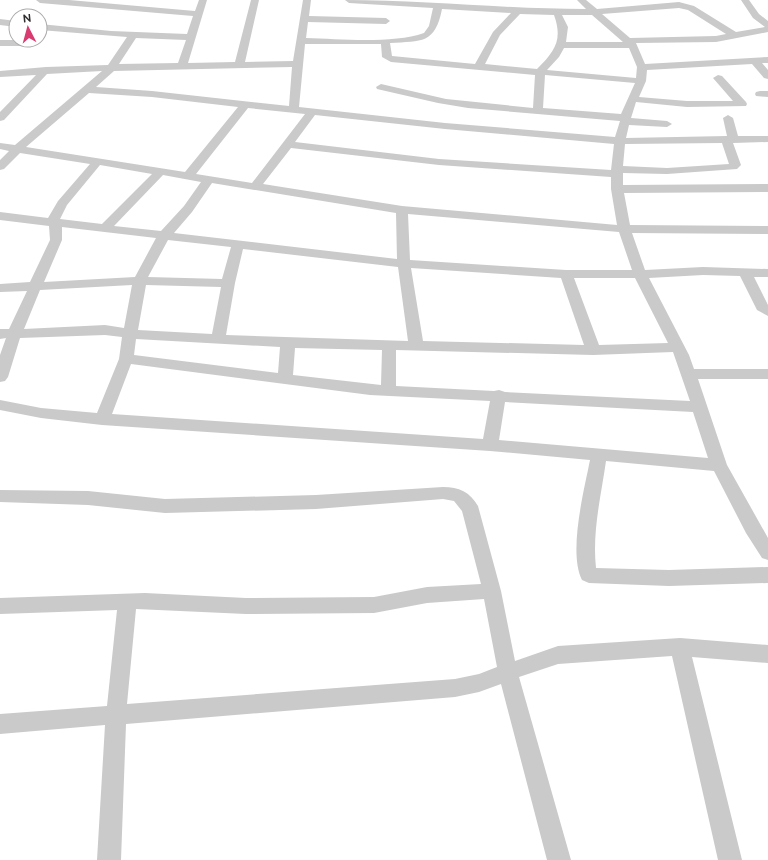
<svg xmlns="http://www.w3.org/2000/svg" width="768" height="860" viewBox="0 0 768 860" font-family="Raleway,sans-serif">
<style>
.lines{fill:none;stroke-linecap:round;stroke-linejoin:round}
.minor{fill:#cacaca;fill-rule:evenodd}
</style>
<rect width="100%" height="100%" fill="#fff"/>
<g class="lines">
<g class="minor">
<path d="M36 0H69L195 11 199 0H207L188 63 235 62 251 0H259L245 62 293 61 303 0H311L309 16 386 18 390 21 386 24 308 22 306 38C340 39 392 44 424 33L429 26 433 8 349 3 345 0C425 0 506 9 586 9L577 0H586L597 9 679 2 694 6 736 32 765 27 753 18 741 0H749L759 14 768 21V32L716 42 636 43 645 64 768 57V63H762L768 70V79L764 78 752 64 647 70 646 81 639 97 687 101H733L713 78 718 75 722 76 746 102 747 104 746 106 687 107 636 102 631 118 667 121 672 124 667 127 629 125 626 138 727 136 723 118 728 115 733 118 738 136H768V142L733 143 741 165 737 169 667 174 623 173V185L768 184V192L624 193 630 225 768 226V234L632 233 645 270 703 267 768 269V277H754L768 305V316L757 310 740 276 703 275 649 278 689 355 694 369H768V379H698L727 465 768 538V560L762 558 746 533 714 471 606 461C601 496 592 532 596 568L669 570 768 567V583L669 586 589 583 582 580C568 552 584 491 590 460L490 451 102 425 41 418 0 410V400L41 408 97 413 119 359 122 337 105 335 20 338 8 377 5 381 0 382V355L6 338 0 339V329H9L27 291 0 292V284L30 282 50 240 49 226 0 220V212L48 218 58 201 90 164 20 153 4 169 0 170V160L9 151 0 149V143L15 145 102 71 47 74 4 120 0 121V112L36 75 0 77V71L46 67 108 65 127 37 40 30V24L111 31 187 34 193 16 40 3ZM679 8 688 10 726 34 716 36 630 38 602 14ZM442 9 511 13 493 32 475 64 392 56 390 43C422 41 435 44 442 9ZM520 14 554 15C563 40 555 51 537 69L485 64 500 35ZM562 15H592L623 42H566L568 27ZM136 38 186 40 178 63 119 64ZM305 44H381L382 57 391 62 535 75 533 108 446 99 381 84 376 87 377 89 438 103 468 108 620 121 615 137 445 123 299 107ZM564 48H629L637 67 636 78 547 70 559 57ZM292 67 289 106 152 91 96 87 114 71ZM545 75 635 83 621 114 543 108ZM89 93 152 97 238 107 185 172 26 147ZM248 108 305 114 252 183 196 174ZM315 115 445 129 614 144 611 170 439 159 295 142ZM722 143 729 164 667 168 623 166 625 144ZM291 148 439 165 611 177V189L617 225 402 206 263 184ZM100 165 152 174 102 224 60 219 67 205ZM163 175 201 182 184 206 161 231 114 226ZM212 183 396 213 397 259 174 233 192 212ZM408 214 619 232 632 270H566L410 260ZM62 227 156 238 135 277 44 282 62 240ZM168 240 231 247 222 279 148 277ZM243 249 398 267 408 341 226 335 235 283ZM411 268 561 278 584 345 423 341ZM574 278H635L668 343 599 345ZM132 285 124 328 105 325 24 329 40 290ZM146 285 221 287 212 334 138 330ZM136 339 280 347 278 373 134 355ZM295 348 382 350 381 385 293 375ZM396 350 593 355 673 352 690 401 505 392 499 390 494 391 396 386ZM131 364 370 395 490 401 483 439 112 414ZM505 402 693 412 708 458 499 440Z"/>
<path d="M0 19 16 21V27L0 25Z"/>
<path d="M0 40H32L21 46H0Z"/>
<path d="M760 91H768V97L756 96 755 94 756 92Z"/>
<path d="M443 487C459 487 470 492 478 506L501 591 515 661 558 646 680 638 768 645V663L692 657 742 860H718L672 656 558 664 519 677 571 860H547L501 684 479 692 455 697 126 724 121 860H97L105 725 0 734V714L107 706 117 610 0 614V598L145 593 246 598 374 597 427 587 481 584 462 511 454 501 443 499 316 509 165 513 88 505 0 502V490L88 491 165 499 316 495ZM484 599 497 667 479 674 455 679 127 704 136 609 246 614 374 613 427 603Z"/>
</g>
</g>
<g transform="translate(28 28) rotate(354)"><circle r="19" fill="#ffffff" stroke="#ababab"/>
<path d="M0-3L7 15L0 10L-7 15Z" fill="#d93a6f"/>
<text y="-6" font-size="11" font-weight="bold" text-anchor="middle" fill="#2d2d2d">N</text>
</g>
</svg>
